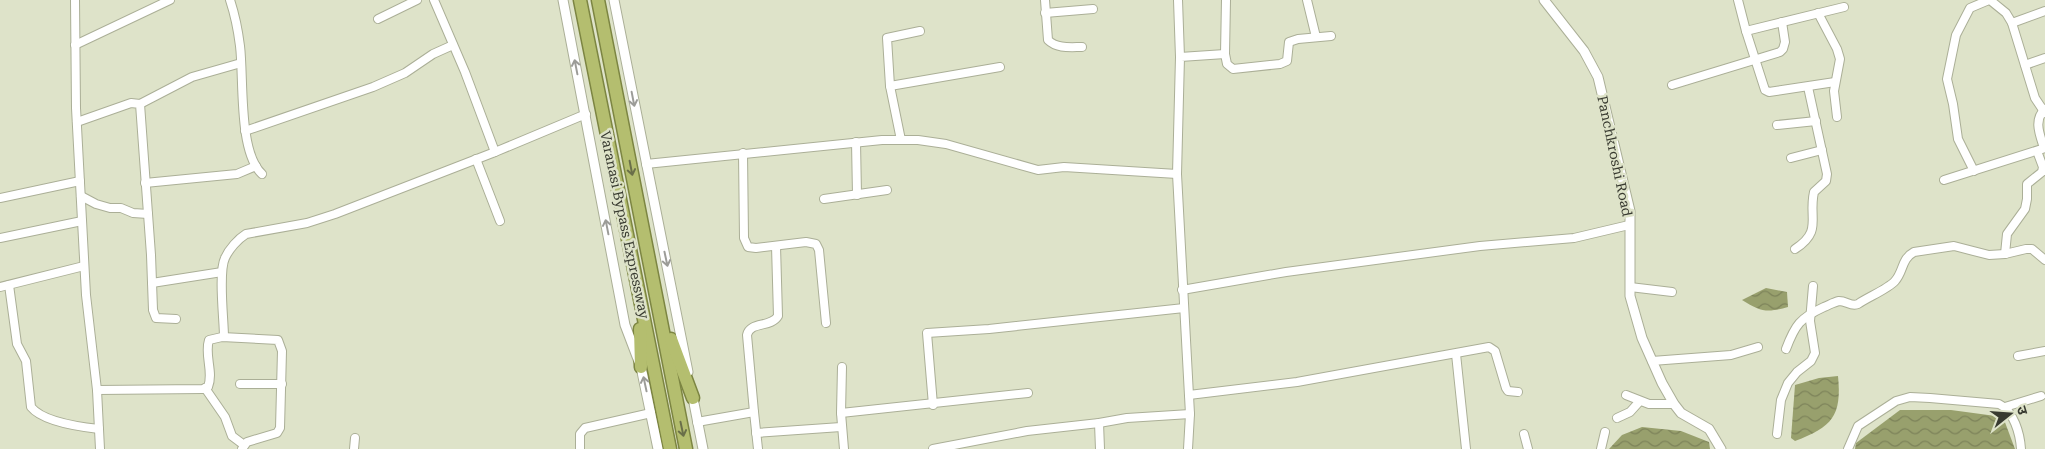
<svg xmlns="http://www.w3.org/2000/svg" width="2045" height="449" viewBox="0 0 2045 449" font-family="'Roboto Serif','Noto Sans Devanagari',serif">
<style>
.water{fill:url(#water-waves)}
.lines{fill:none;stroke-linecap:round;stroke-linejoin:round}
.minor-casing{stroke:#abaf97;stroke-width:10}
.tertiary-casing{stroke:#abaf97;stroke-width:11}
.trunk-casing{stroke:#7c8542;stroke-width:15}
.minor{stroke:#fff;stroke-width:8}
.tertiary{stroke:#fff;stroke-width:9}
.trunk{stroke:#b4be6f;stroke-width:12}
.oneway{stroke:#9c9c98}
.oneway2{stroke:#6a6f49}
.labels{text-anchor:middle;stroke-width:5;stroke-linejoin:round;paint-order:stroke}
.street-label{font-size:14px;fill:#383a30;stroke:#dee3c9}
</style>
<defs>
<pattern id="water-waves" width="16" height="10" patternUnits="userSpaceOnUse" patternTransform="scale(1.25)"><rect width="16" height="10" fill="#98a06d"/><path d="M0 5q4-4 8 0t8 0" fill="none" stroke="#7d835a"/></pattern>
</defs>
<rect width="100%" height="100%" fill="#dee3c9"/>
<g class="water">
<path d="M1766 288 1787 292 1788 307C1767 313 1761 312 1742 300Z"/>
<path d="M1838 376C1842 416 1832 427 1795 441L1791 438 1795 385 1819 378Z"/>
<path d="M1900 410H1951L2003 417 2015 449H1855L1856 443Z"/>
<path d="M1642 427 1681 431 1709 442 1710 449H1609L1622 435Z"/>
</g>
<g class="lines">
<g class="minor-casing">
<g id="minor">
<path d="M75 0 76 108 86 295 97 390 100 449"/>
<path d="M230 0C235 15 238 30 240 46 244 78 238 152 262 174"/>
<path d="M434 0 465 72 495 152"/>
<path d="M1045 0 1048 40C1057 49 1071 47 1082 47"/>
<path d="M1178 0 1180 57"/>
<path d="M1226 0 1225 54 1227 64 1233 69 1280 64 1287 61 1289 42 1298 39 1331 36"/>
<path d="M1307 0 1316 37"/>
<path d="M1738 0 1746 31 1765 90 1769 92 1835 82"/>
<path d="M1990 0 2006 13 2012 23 2035 98 2045 113"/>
<path d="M1045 13 1093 9"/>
<path d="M1818 13 1837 49 1840 59 1834 91 1837 117"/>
<path d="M378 19 417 0"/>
<path d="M2012 23 2045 11"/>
<path d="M1746 31 1844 7"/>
<path d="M75 45 170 0"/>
<path d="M2025 65 2045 58"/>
<path d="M1672 85 1780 52 1783 49 1785 42 1782 22"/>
<path d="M890 86 1000 67"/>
<path d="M140 104 192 77 241 63"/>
<path d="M77 122 131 103 140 104 151 255 153 310 156 318 176 319"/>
<path d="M1777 125 1816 121"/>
<path d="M245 131 373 87 405 73 433 54 453 45"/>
<path d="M901 140 890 86 887 38 920 31"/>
<path d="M856 142 857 195"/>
<path d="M2044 148C2040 135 2033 120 2045 109"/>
<path d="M743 153 744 238 748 247 756 248 806 242 816 244 819 250 826 323"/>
<path d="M1791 158 1822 150"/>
<path d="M476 159 500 221"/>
<path d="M646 164 882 140H918L946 144 1038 170 1064 167 1177 174"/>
<path d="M1974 171 1958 139 1953 104 1947 79 1956 35 1970 8 1989 0"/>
<path d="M1944 180 2045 148"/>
<path d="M145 183 237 174 256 166"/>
<path d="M81 196 96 204 110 208H121L133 213 148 214"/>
<path d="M0 198 80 181"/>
<path d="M824 199 887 190"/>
<path d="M0 238 82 221"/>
<path d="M1795 249C1823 231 1808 218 1814 192L1826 181 1827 174 1808 87"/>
<path d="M2005 254 2007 234 2025 209 2027 199V184L2042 172 2043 167 2037 151"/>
<path d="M152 283 222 272"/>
<path d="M9 285 17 344 26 361 31 407C43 422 81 427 99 429"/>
<path d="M0 287 84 266"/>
<path d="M1630 287 1672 292"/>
<path d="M1182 290 1286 272 1480 246 1574 238 1629 225"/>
<path d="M224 337C224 320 218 272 225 258 229 249 238 239 246 234L307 223 335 214 495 152 586 114"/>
<path d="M1786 349C1795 325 1800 318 1824 307 1829 305 1834 302 1839 301 1847 301 1851 307 1858 304 1868 297 1888 289 1895 281 1904 271 1901 259 1914 252L1954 246 1989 255 2005 254 2026 249H2032L2045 260"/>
<path d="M1456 354 1466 449"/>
<path d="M2018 356 2045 351"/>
<path d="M1652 361 1731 355 1758 347"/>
<path d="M842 367 841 413 844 449"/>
<path d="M240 384H282"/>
<path d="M205 388 225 417 232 436 244 445"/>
<path d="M97 390 203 389 208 387C214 372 204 355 209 340L222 337 278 340 282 351 280 428 277 433 247 442 242 449"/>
<path d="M1189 395 1297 382 1489 347 1495 351 1506 388 1508 391 1518 392"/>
<path d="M1626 395 1649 404H1674"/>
<path d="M933 405 927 333 989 329 1184 308"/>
<path d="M2005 407 2041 396"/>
<path d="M754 412 747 335C750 321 771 328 778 316L776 246"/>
<path d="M841 413 1028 393"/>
<path d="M1617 418 1630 412 1639 402"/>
<path d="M697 422 754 412 758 449"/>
<path d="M1099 423 1100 449"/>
<path d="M756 433 841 427"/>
<path d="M1524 434 1528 449"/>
<path d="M1777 434 1781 400 1788 383 1797 372 1811 361 1815 353 1810 321 1813 286"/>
<path d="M354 449 355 438"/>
<path d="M580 449V434L585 428 651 413"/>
<path d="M933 449 1027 431 1099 423 1127 418 1190 414"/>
<path d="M1188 449 1190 414 1177 174 1180 57 1225 54"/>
<path d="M1601 449 1605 432"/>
<path d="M1848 449 1858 426 1896 401 1910 397 1930 398 1999 404C2014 411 2020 434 2021 449"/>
</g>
</g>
<g class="tertiary-casing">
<g id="tertiary">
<path d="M563 0 625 325 641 367 658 449"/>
<path d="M614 0 688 372"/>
<path d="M1544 0 1584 51 1598 77 1630 211V296L1642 338 1662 383 1674 404 1681 413 1709 429 1721 449"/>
<path d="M692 393 703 449"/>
</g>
</g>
<g class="trunk-casing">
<g id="trunk">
<path d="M580 0 670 449"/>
<path d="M598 0 686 449"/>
<path d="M640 329 641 367"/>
<path d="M671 339 693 398"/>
</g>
</g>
<use href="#minor" class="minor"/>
<use href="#tertiary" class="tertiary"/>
<use href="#trunk" class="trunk"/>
</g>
<defs><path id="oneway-shaft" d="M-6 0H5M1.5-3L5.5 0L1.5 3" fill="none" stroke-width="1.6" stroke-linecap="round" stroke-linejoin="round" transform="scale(1.25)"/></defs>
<g class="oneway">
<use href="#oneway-shaft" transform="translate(576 67) rotate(-101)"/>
<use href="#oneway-shaft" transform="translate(633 99) rotate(79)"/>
<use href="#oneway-shaft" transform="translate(607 227) rotate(-101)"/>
<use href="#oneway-shaft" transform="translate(666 259) rotate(78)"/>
<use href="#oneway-shaft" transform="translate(645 384) rotate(-102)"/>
</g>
<g class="oneway2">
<use href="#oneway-shaft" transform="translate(631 168) rotate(79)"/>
<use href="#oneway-shaft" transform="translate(682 429) rotate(78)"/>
</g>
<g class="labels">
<g class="street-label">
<text transform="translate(1615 156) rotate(78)" y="5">Panchkroshi Road</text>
<text transform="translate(625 225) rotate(78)" y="5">Varanasi Bypass Expressway</text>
</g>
</g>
<g transform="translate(2010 414) rotate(73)" stroke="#dee3c9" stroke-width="4" paint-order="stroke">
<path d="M0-4L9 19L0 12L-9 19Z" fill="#383a30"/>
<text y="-8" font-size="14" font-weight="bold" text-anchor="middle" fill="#383a30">उ</text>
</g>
</svg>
